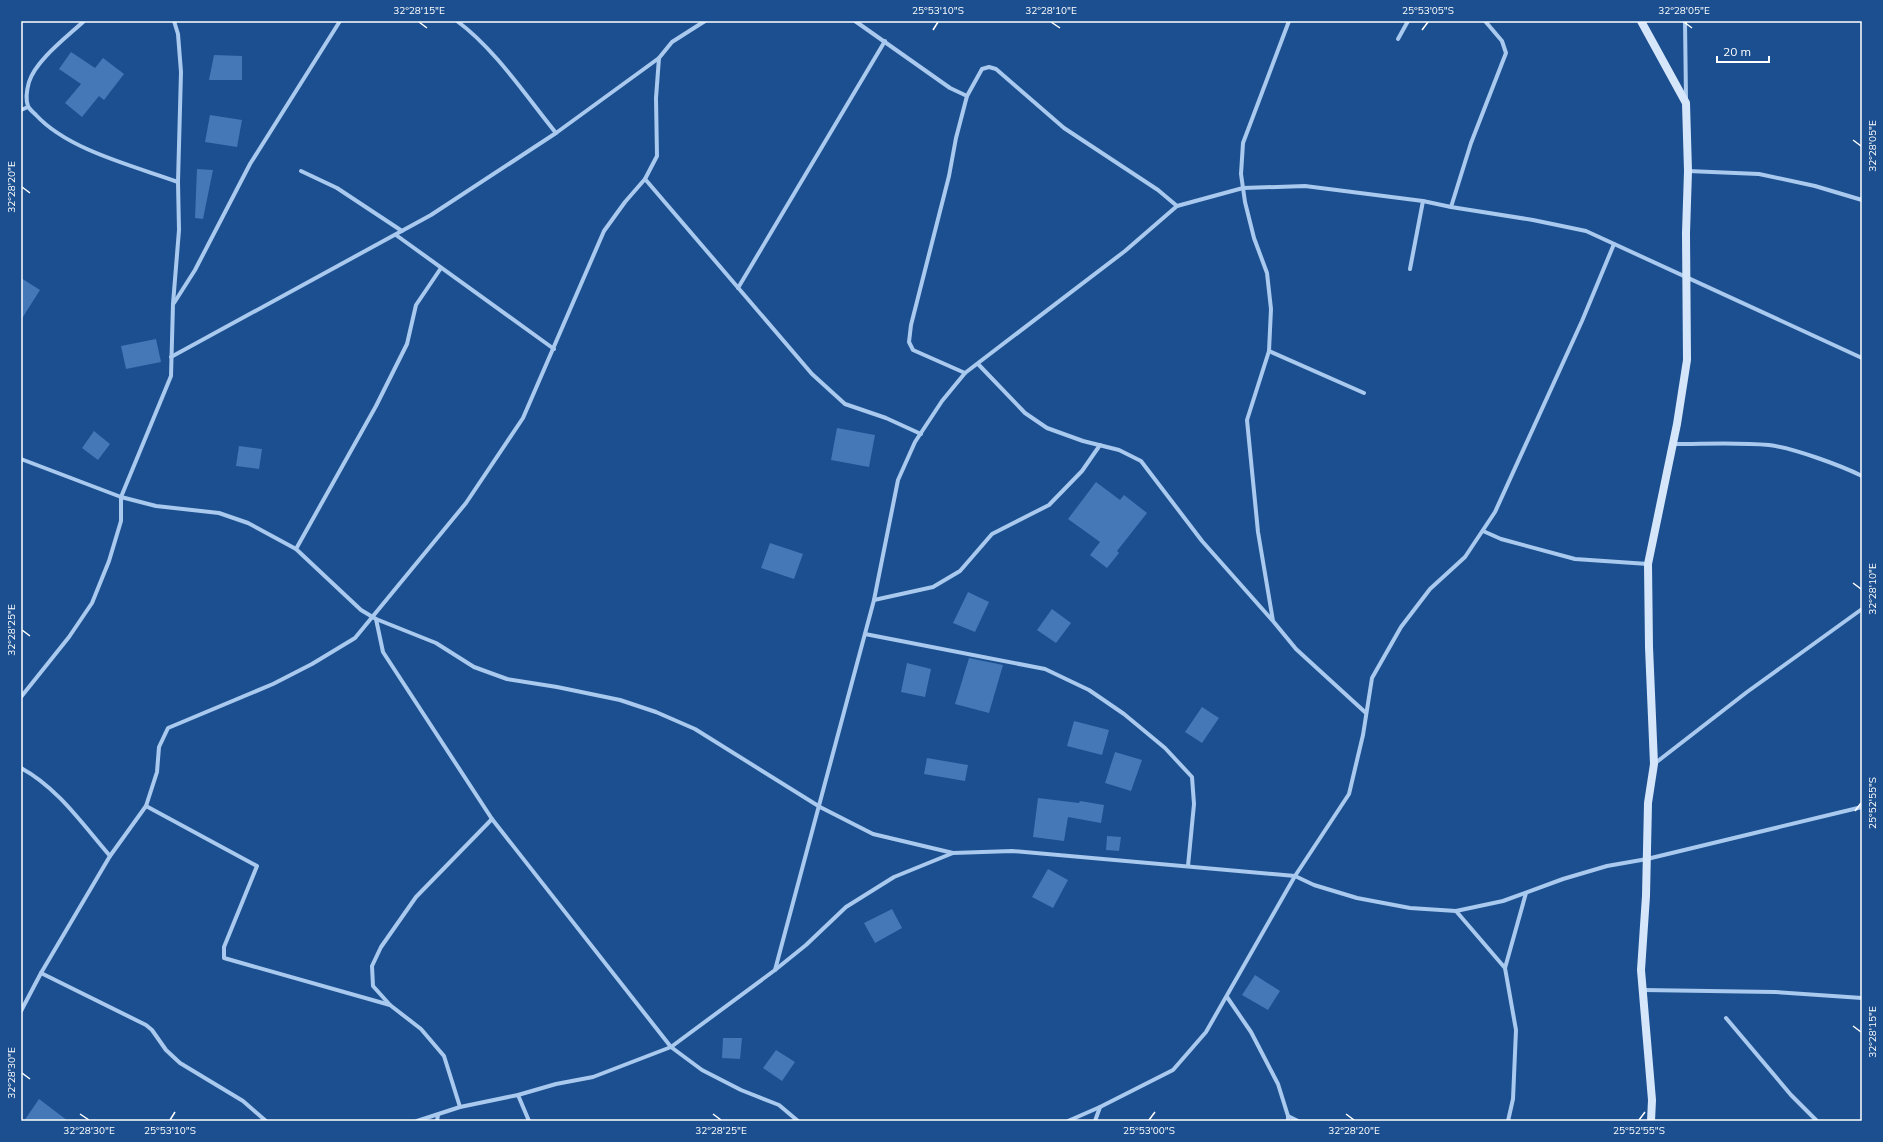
<svg xmlns="http://www.w3.org/2000/svg" width="1883" height="1142" viewBox="0 0 1883 1142" font-family="Mulish,sans-serif">
<style>
.building{fill:#4478b7}
.lines{fill:none;stroke-linecap:round;stroke-linejoin:round}
.street{stroke:#a9c9ee;stroke-width:4}
.secondary{stroke:#d6e6fa;stroke-width:8}
.ticks{fill:none;stroke:#fff;stroke-width:1.5}
.neatline{fill:none;stroke:#fff;stroke-width:1.5}
.ticks-label{font-size:10px;text-anchor:middle;fill:#fff}
</style>
<rect width="100%" height="100%" fill="#1b4f8f"/>
<g class="building">
<path d="M71 52 95 68 103 58 124 74 104 100 99 96 82 117 65 103 81 84 59 69Z"/>
<path d="M214 55 242 56V80H209Z"/>
<path d="M210 115 242 120 237 147 205 142Z"/>
<path d="M197 169 213 170 203 219 195 218Z"/>
<path d="M21 278 40 290 21 320Z"/>
<path d="M156 339 161 362 126 369 121 346Z"/>
<path d="M837 428 875 435 869 467 831 460Z"/>
<path d="M94 431 110 444 98 460 82 448Z"/>
<path d="M239 446 262 449 259 469 236 466Z"/>
<path d="M1096 482 1120 500 1124 495 1147 513 1117 551 1119 553 1107 568 1090 555 1100 542 1068 519Z"/>
<path d="M770 543 803 554 794 579 761 568Z"/>
<path d="M968 592 989 602 975 632 953 623Z"/>
<path d="M1052 609 1071 623 1056 643 1037 630Z"/>
<path d="M969 658 1003 665 989 713 955 704Z"/>
<path d="M907 663 931 669 925 697 901 692Z"/>
<path d="M1202 707 1219 718 1202 743 1185 732Z"/>
<path d="M1074 721 1109 730 1102 755 1067 746Z"/>
<path d="M1115 752 1142 760 1131 791 1105 783Z"/>
<path d="M927 758 968 765 965 781 924 774Z"/>
<path d="M1038 798 1079 803 1080 801 1104 805 1101 823 1068 817 1064 841 1033 837Z"/>
<path d="M1107 836 1121 837 1119 851 1106 850Z"/>
<path d="M1048 869 1068 880 1053 908 1032 897Z"/>
<path d="M892 909 902 928 875 943 864 923Z"/>
<path d="M1255 975 1280 991 1268 1010 1242 995Z"/>
<path d="M723 1038H742L740 1059 722 1058Z"/>
<path d="M776 1050 795 1062 782 1081 763 1068Z"/>
<path d="M39 1099 68 1121H24Z"/>
</g>
<g class="lines">
<g class="street">
<path d="M84 21C67 37 36 60 29 82 27 89 25 98 28 106 29 109 33 112 36 115 68 150 134 166 178 182"/>
<path d="M457 21C495 49 526 96 556 133"/>
<path d="M1289 21 1243 143 1241 174 1245 202 1254 238 1267 273 1271 309 1269 351 1247 420 1258 532 1273 621 1296 649 1366 713"/>
<path d="M1685 21 1686 99"/>
<path d="M1398 39 1408 21"/>
<path d="M21 110 28 107"/>
<path d="M301 171 337 188 402 231"/>
<path d="M1688 171 1759 174 1815 186 1862 200"/>
<path d="M645 179 812 374 845 404 886 418 921 434"/>
<path d="M1177 206 1243 188 1305 186 1423 201 1451 207 1533 220 1586 231 1862 358"/>
<path d="M1451 207 1471 143 1506 53 1502 41 1485 21"/>
<path d="M396 235 554 349"/>
<path d="M1410 269 1423 201"/>
<path d="M738 288 885 41"/>
<path d="M174 303 195 270 250 164 340 21"/>
<path d="M1269 351 1364 393"/>
<path d="M171 357 431 215 556 133 659 58"/>
<path d="M978 364 1025 413 1047 428 1083 441 1119 450 1141 461 1202 541 1272 620"/>
<path d="M965 373 913 350 909 342 911 325 949 176 956 138 967 96"/>
<path d="M1673 444C1705 444 1737 442 1769 445 1793 448 1840 465 1862 476"/>
<path d="M21 459 121 497 156 506 219 513 248 523 296 549 361 610 376 619 436 643 474 667 507 679 557 687 620 700 656 712 695 729 820 807 873 834 953 853 1012 851 1295 876 1314 885 1357 898 1410 908 1456 911 1503 901 1563 879 1607 866 1647 859 1862 807"/>
<path d="M1483 531 1501 539 1575 559 1648 564"/>
<path d="M296 549 376 406 407 344 416 305 441 268"/>
<path d="M874 600 933 587 960 571 992 534 1049 505 1082 471 1100 445"/>
<path d="M376 619 383 652 492 819 671 1047 702 1070 741 1090 779 1105 798 1121"/>
<path d="M865 634 1045 669 1089 690 1124 714 1165 748 1192 777 1194 804 1188 866"/>
<path d="M21 697 69 637 92 603 109 561 121 521V497L171 376 173 304 179 230 178 182 181 72 178 34 174 21"/>
<path d="M1654 764 1747 692 1862 609"/>
<path d="M21 768C58 788 83 825 110 856"/>
<path d="M146 806 257 866 224 947V958L390 1005"/>
<path d="M1456 911 1505 968"/>
<path d="M775 970 874 600 898 480 915 442 942 401 965 373 1125 251 1177 206 1158 190 1064 128 996 69 989 67 982 69 967 96 950 88 855 21"/>
<path d="M41 973 146 1025 152 1030 166 1050 180 1063 243 1101 266 1121"/>
<path d="M1643 990 1775 992 1862 998"/>
<path d="M1227 997 1251 1032 1278 1084 1288 1116V1121"/>
<path d="M21 1011 41 973 110 856 146 806 157 772 159 747 168 728 273 684 312 664 355 638 466 503 523 418 604 231 625 202 645 179 657 156 656 98 659 58 672 42 705 21"/>
<path d="M1726 1018 1791 1095 1817 1121"/>
<path d="M518 1095 529 1121"/>
<path d="M460 1107 444 1056 421 1029 390 1005 373 986 372 966 381 947 416 897 492 819"/>
<path d="M1288 1116 1298 1121"/>
<path d="M417 1121 460 1107 518 1095 556 1084 593 1077 671 1047 775 970 806 945 846 907 894 877 953 853"/>
<path d="M437 1121 438 1115"/>
<path d="M1068 1121 1100 1107 1173 1070 1206 1032 1295 876 1349 794 1363 735 1372 678 1401 627 1430 589 1465 557 1495 512 1582 321 1614 244"/>
<path d="M1095 1121 1100 1107"/>
<path d="M1508 1121 1513 1099 1516 1030 1505 968 1526 893"/>
</g>
<path class="secondary" d="M1641 21 1686 103 1688 171 1686 233 1687 360 1677 424 1648 564 1649 647 1654 764 1648 803 1646 896 1641 970 1652 1100 1651 1121"/>
</g>
<path class="ticks" d="M419 22 427 28M1051 22 1060 28M1684 22 1692 28M933 30 938 22M1422 30 1428 22M1853 140 1861 146M22 187 30 193M1853 583 1861 589M22 630 30 636M1855 811 1861 803M1853 1026 1861 1032M22 1073 30 1079M80 1114 89 1120M713 1114 721 1120M1346 1114 1354 1120M170 1120 175 1112M1149 1120 1155 1112M1639 1120 1645 1112"/>
<rect width="1883" height="1142" fill="none" stroke="#1b4f8f" stroke-width="44"/>
<path d="M1717 56v6h52v-6" fill="none" stroke="#ffffff" stroke-width="2"/>
<text x="1723" y="56" font-size="12" fill="#ffffff" stroke="#1b4f8f" stroke-width="3" paint-order="stroke">20 m</text>
<rect x="22" y="22" width="1839" height="1098" class="neatline"/>
<g class="ticks-label">
<text x="419" y="14">32°28'15"E</text>
<text x="938" y="14">25°53'10"S</text>
<text x="1051" y="14">32°28'10"E</text>
<text x="1428" y="14">25°53'05"S</text>
<text x="1684" y="14">32°28'05"E</text>
<text transform="translate(1872 146) rotate(-90)" y="4">32°28'05"E</text>
<text transform="translate(11 187) rotate(-90)" y="4">32°28'20"E</text>
<text transform="translate(1872 589) rotate(-90)" y="4">32°28'10"E</text>
<text transform="translate(11 630) rotate(-90)" y="4">32°28'25"E</text>
<text transform="translate(1872 803) rotate(-90)" y="4">25°52'55"S</text>
<text transform="translate(1872 1032) rotate(-90)" y="4">32°28'15"E</text>
<text transform="translate(11 1073) rotate(-90)" y="4">32°28'30"E</text>
<text x="89" y="1134">32°28'30"E</text>
<text x="170" y="1134">25°53'10"S</text>
<text x="721" y="1134">32°28'25"E</text>
<text x="1149" y="1134">25°53'00"S</text>
<text x="1354" y="1134">32°28'20"E</text>
<text x="1639" y="1134">25°52'55"S</text>
</g>
</svg>
